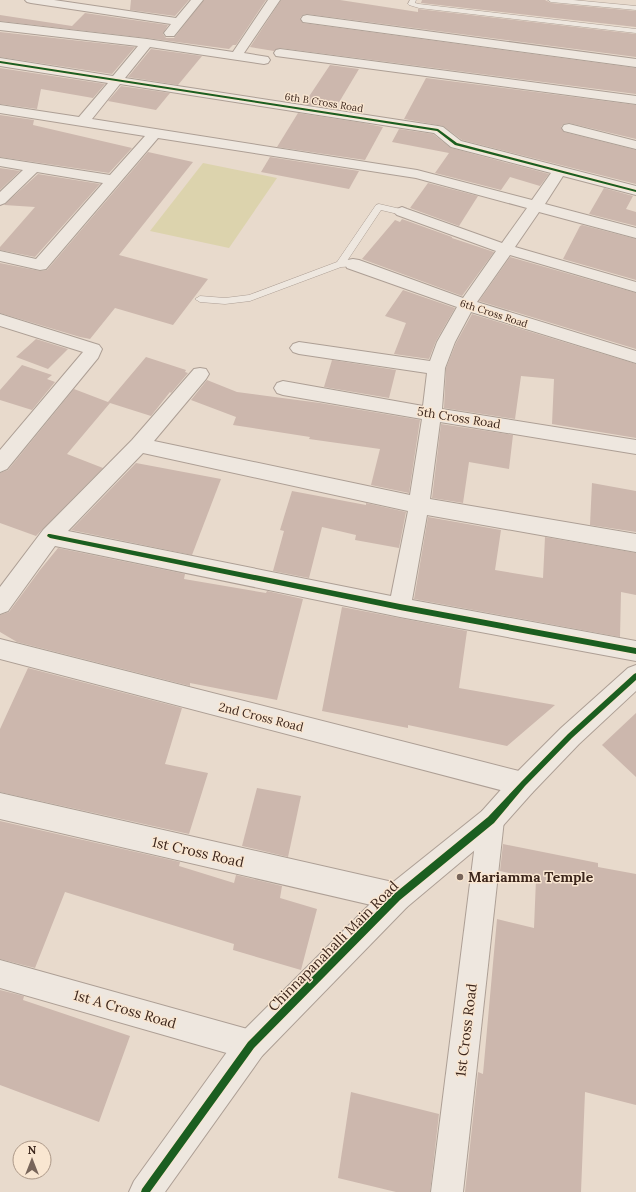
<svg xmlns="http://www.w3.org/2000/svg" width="636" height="1192" viewBox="0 0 636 1192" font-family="Lora,serif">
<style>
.green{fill:#dcd3ad}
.building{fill:#ccb7ad}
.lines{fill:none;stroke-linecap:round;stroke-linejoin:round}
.service-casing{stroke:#ad9f95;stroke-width:1}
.minor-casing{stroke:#ad9f95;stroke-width:2}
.tertiary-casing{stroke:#ad9f95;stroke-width:2}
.service{fill:#eee7df;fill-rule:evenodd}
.minor{fill:#eee7df;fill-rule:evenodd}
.tertiary{fill:#eee7df;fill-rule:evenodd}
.cycleway-casing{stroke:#f9e6d1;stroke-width:2}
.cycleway{fill:#1b5e20;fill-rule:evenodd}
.poi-dot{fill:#78655a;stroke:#f9e6d1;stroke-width:1.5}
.labels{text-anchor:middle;stroke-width:3;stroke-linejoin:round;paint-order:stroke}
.far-street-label{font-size:10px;fill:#3c261c;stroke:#f9e6d1}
.street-label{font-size:12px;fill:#3c261c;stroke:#f9e6d1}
.near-street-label{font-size:14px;fill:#3c261c;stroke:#f9e6d1}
.near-poi-label{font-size:14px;font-weight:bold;fill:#3c261c;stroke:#f9e6d1;text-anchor:start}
</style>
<rect width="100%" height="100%" fill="#e8dacc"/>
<path class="green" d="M203 163 277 178 229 248 150 231Z"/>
<g class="building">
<path d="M131 0H189L175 16 130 10Z"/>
<path d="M204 0H266L236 45H233L229 49 147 38 0 21V15L72 26 85 13 168 25 163 34 166 38H174Z"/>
<path d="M281 0H340L418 12V9L636 34V57L307 14 303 15 300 18 303 23 636 68V94L280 48 274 51 250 47Z"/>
<path d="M422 0H545L551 3 636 11V27L421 3Z"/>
<path d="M0 32 135 47 112 74 0 57Z"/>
<path d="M151 49 202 56 178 85 128 77Z"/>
<path d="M330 65 359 69 335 109 304 104Z"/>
<path d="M0 68 105 84 93 98 41 89 37 109 0 104Z"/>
<path d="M426 78 636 105V139L569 123 564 124 561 127 564 132 636 150V184L462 140 443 126 404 119Z"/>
<path d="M121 86 170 93 156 110 108 101Z"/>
<path d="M298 113 363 123 383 127 365 160 277 147Z"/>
<path d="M0 115 34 120 33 125 132 148 109 173 0 157Z"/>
<path d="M399 129 433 134 451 148 549 174 540 186 510 177 501 190 435 173 449 153 392 142Z"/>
<path d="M148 152 193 162 119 255 208 279 173 325 115 308 90 339 80 337 0 313V263L40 271 47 270Z"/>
<path d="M270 157 359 171 349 189 261 172Z"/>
<path d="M0 168 20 171 0 190Z"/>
<path d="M38 174 100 184 35 257 0 250V247L35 207 4 205Z"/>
<path d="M428 183 478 196 459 226 410 208Z"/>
<path d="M604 188 633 196 626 209 636 212V226L589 214Z"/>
<path d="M402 219 452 237V238L494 252 462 296 362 259 395 220 400 222Z"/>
<path d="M582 225 636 239V280L563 259 580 226Z"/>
<path d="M510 257 636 293V349L479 301Z"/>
<path d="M403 290 455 308 436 341 429 359 394 354 406 323 385 316Z"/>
<path d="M472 314 636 364V438L552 424 554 379 521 376 515 419 444 408 446 368 456 343Z"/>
<path d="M36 339 68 349 48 369 16 357Z"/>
<path d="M146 357 186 370 185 372 188 373 171 393 170 392 151 416 110 403 67 454 103 468 36 536 0 523V473L8 470 74 389 108 402Z"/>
<path d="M332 360 396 370 389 398 324 387Z"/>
<path d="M22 365 52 375 47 379 55 382 32 410 0 400V390Z"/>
<path d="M207 380 237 392 320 403 420 420 409 493 371 485 380 449 309 439 310 437 233 425 236 417 191 400Z"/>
<path d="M441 424 513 435 509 469 469 462 463 503 432 498Z"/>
<path d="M136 463 221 479 192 555 71 530Z"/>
<path d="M592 483 636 491V532L590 525Z"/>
<path d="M292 491 366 505V503L406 512 399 548 355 540 356 535 322 527 309 578 273 571 284 531 280 530Z"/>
<path d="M428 517 501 530 495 570 543 578 545 537 636 553V595L621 592 620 637 414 599Z"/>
<path d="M58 548 185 574 184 579 266 593 267 591 303 599 277 700 190 683V686L17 642 0 632V615L9 612 40 570Z"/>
<path d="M342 607 467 631 459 688 555 705 507 746 408 725V728L322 711Z"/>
<path d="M28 668 182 708 165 764 208 773 189 834 0 792V729Z"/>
<path d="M636 713V777L602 745Z"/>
<path d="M257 788 301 796 288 857 242 846Z"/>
<path d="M0 821 180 862 179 866 234 883 236 875 282 886 280 898 317 909 301 970 233 950 234 944 65 892 35 968 0 959Z"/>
<path d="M503 844 598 863V867L636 874V1105L585 1092 581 1192H465L478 1072 483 1074 497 919 534 928 536 879 500 871Z"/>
<path d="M0 990 24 996 23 1000 130 1036 99 1122 0 1085Z"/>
<path d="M351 1092 439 1114 430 1192H396L338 1178Z"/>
</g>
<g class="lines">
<g class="service-casing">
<g id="service">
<path d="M410 0H416L415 3 419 4 636 29V33L419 8 409 5 408 4Z"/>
<path d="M548 0H573L636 6V10L551 2Z"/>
<path d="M379 204 405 210 407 212 402 215 381 210 347 261 356 262 358 264 356 266 341 267 250 301 225 304 200 302 195 299 200 296 225 298 249 295 337 262 376 205Z"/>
</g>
</g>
<g class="minor-casing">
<g id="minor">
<path d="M25 0H54L176 18 191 0H203L174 36H166L164 33 171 24 31 3 27 2Z"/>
<path d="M268 0H280L244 53 268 57 270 60 268 63 264 64 150 47 125 78 438 126 443 127 461 141 636 186V195L563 176 545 204 636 228V238L539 212 515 247 636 282V292L510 255 477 302 636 351V363L471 312 455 342 445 368 442 409 636 440V454L440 422 430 499 636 534V552L427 515 412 600 636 641V661L400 617 55 546 8 611 0 614V587L43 530 132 440 194 369 200 368 206 369 209 374 206 379 154 441 410 495 422 419 283 395 277 393 274 388 277 383 283 381 423 406 427 373 299 354 293 352 290 348 293 344 299 342 430 361 437 342 457 307 347 268 345 264 347 260 353 259 359 260 463 298 496 251 397 215 394 212 397 209 402 207 407 209 502 243 527 208 416 178 158 138 46 269 40 270 0 261V251L36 259 103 183 37 172 5 203 0 205V192L23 170 0 166V158L110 175 145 136 0 113V105L79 117 108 83 0 66V58L113 76 138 46 0 30V22L147 39 233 52ZM120 84 434 133 451 147 551 173 532 200 417 170 92 119ZM143 453 408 511 391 596 68 531Z"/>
<path d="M307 15 636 59V67L303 22 301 19 303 16Z"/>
<path d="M280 49 636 96V104L276 56 274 53 276 50Z"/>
<path d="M569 124 636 141V149L564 131 562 128 564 125Z"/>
<path d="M0 314 99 345 102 349 98 358 7 469 0 472V450L83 352 0 326Z"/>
<path d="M0 639 523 772 532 775 536 784 532 793 523 796 0 659Z"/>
<path d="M0 793 397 883 407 887 411 897 407 907 397 911 0 819Z"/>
<path d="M491 807 500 811 504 820 463 1192H431L478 820 482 811Z"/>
<path d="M0 960 251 1030 262 1034 266 1045 262 1056 251 1060 0 988Z"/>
</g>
</g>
<g class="tertiary-casing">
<path id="tertiary" d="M636 665V691L579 744 532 793 500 829 407 907 262 1056 165 1192H129L134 1181 240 1034 387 887 482 811 514 775 561 728 628 668Z"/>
</g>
<use href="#service" class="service"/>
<use href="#minor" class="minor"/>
<use href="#tertiary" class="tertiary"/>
<g class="cycleway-casing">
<g id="cycleway">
<path d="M0 61 438 129 457 143 636 190V192L455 145 437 131 0 63Z"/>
<path d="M48 534H50L400 604 636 648V654L400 610 50 538 47 536Z"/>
<path d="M636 673V680L572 738 525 786 494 823 400 900 254 1048 150 1192H141L142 1189 248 1042 394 894 488 817 521 782 568 734 634 674Z"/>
</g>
</g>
<use href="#cycleway" class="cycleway"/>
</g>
<circle class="poi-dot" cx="460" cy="877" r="4"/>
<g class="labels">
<g class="far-street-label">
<text transform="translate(324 102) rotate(9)" y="4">6th B Cross Road</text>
<text transform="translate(494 313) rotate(18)" y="4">6th Cross Road</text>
</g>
<g class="street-label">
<text transform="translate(459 418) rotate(9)" y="4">5th Cross Road</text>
<text transform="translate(261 717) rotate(14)" y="4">2nd Cross Road</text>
</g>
<g class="near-street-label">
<text transform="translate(198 852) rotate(13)" y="5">1st Cross Road</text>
<text transform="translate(333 946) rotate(-45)" y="5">Chinnapanahalli Main Road</text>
<text transform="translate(125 1009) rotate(16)" y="5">1st A Cross Road</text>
<text transform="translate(466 1030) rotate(-83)" y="5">1st Cross Road</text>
</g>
<g class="near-poi-label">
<text x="468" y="882">Mariamma Temple</text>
</g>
</g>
<g transform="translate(32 1160)"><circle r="19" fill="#f9e6d1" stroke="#ad9989"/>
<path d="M0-3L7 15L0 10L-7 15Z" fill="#78655a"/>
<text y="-6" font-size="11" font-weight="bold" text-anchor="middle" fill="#3c261c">N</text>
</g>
</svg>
